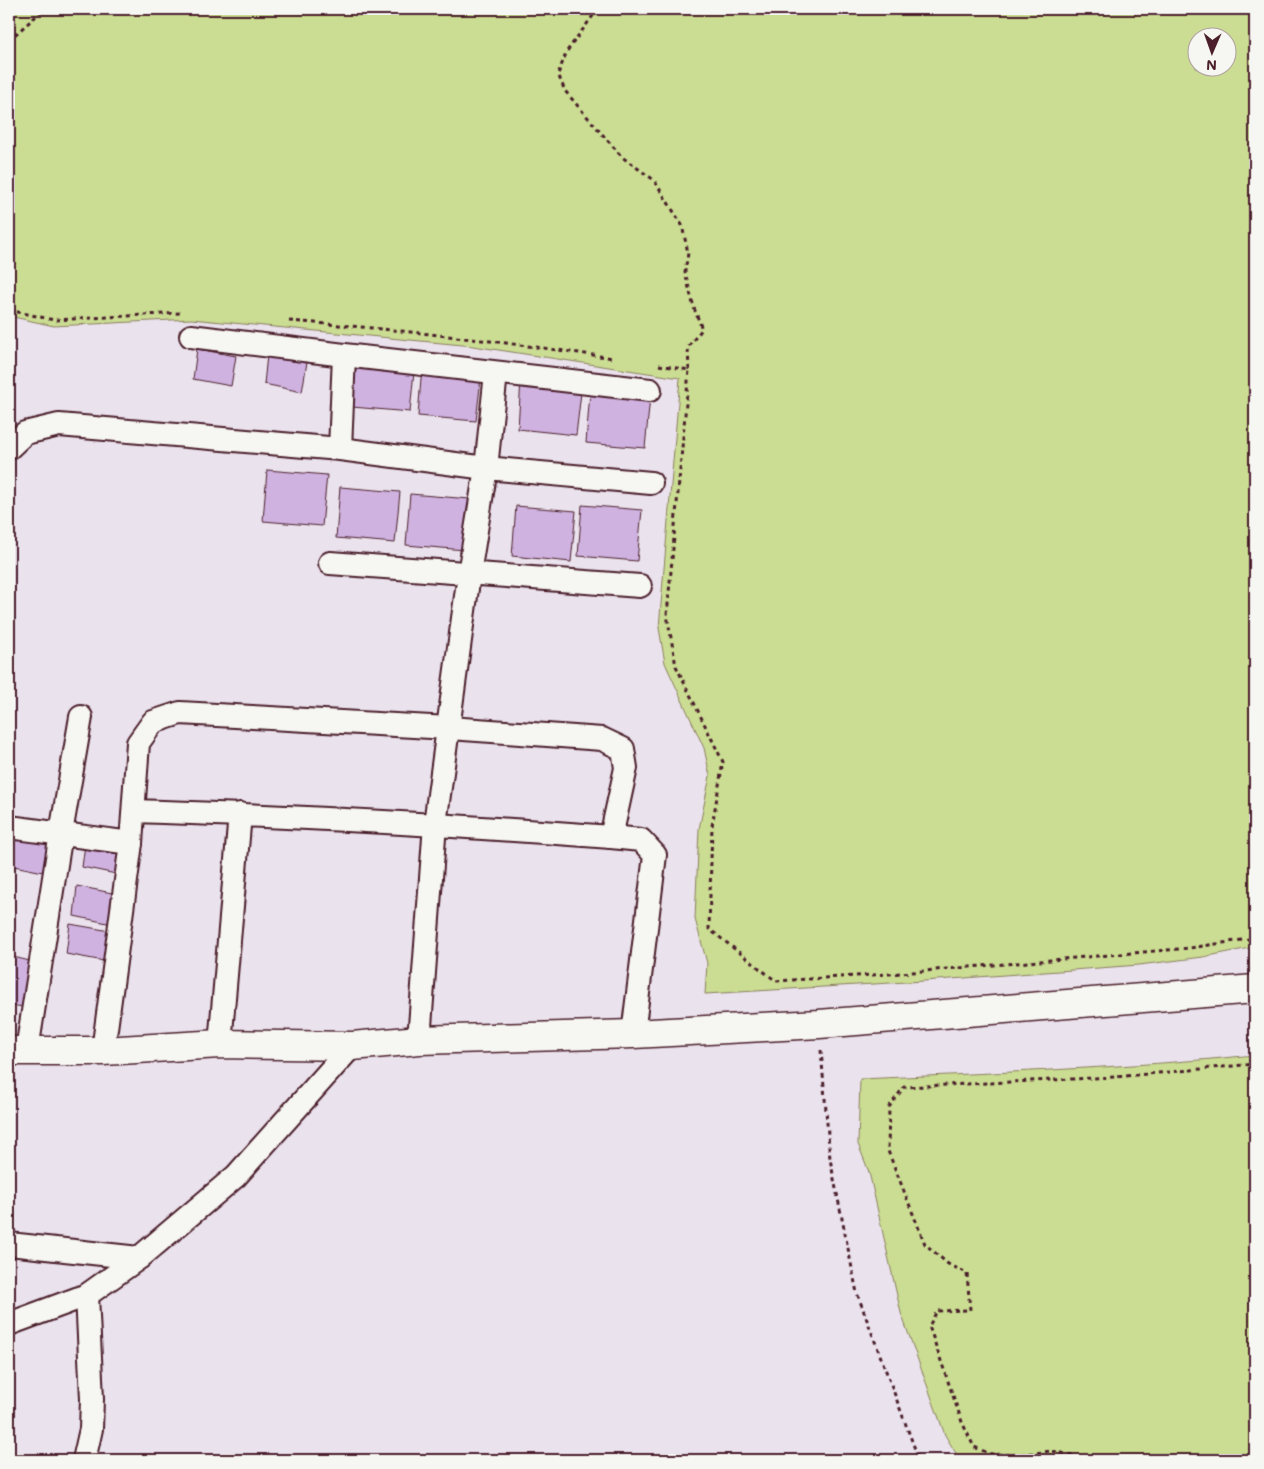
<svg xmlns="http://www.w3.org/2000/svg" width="1264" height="1469" viewBox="0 0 1264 1469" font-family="Mali,sans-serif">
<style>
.green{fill:#cadd92;stroke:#8a7e5e;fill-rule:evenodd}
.building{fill:#cfb2e0;stroke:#4a1f2b}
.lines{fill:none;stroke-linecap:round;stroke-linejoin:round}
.minor-casing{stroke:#4a1f2b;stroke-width:26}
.tertiary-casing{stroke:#4a1f2b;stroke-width:31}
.path{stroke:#4a1f2b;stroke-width:3;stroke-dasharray:4 4;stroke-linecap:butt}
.minor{stroke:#f6f6f2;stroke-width:22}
.tertiary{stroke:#f6f6f2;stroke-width:28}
</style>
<rect width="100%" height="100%" fill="#eae2ed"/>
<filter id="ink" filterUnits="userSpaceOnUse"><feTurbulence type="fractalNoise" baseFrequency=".02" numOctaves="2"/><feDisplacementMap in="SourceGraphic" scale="10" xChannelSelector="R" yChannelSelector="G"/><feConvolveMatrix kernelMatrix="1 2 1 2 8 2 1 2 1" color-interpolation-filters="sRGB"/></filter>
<g filter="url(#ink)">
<g class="green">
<path d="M16 9H1255V947L1203 957 1139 965 924 981 705 994 707 963 695 919 699 829 710 776 704 748 665 663 659 628 680 378 473 346 191 319 54 326 9 316V15ZM1196 38H1226V68H1196Z"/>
<path d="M1255 1055V1460H960L945 1435 901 1313 869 1172 858 1144 860 1079C992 1073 1124 1068 1255 1055Z"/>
</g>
<g class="building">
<path d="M197 349 236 356 231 386 193 379Z"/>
<path d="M267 355 307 362 302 392 264 384Z"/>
<path d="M355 357 415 361 410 412 352 407Z"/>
<path d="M422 366 482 370 476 421 418 416Z"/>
<path d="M521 379 582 384 576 435 518 429Z"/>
<path d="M590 392 650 397 645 448 586 443Z"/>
<path d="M267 470 327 475 322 526 263 521Z"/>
<path d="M340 487 400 492 395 543 336 538Z"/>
<path d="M410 494 470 499 465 550 406 545Z"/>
<path d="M582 505 642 510 637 561 578 556Z"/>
<path d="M516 506 576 511 571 562 512 556Z"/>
<path d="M13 836 53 843 48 873 9 865Z"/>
<path d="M86 837 126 845 121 875 82 867Z"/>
<path d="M77 886 117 894 112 924 74 916Z"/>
<path d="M70 924 110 931 104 961 66 954Z"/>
<path d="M9 956 34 962 25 1007 9 1005Z"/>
</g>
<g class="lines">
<g class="minor-casing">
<g id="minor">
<path d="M191 336 344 355 650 390"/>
<path d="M9 448 25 433 59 425 340 449 486 468 651 483"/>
<path d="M340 449 344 355"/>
<path d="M330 563 640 586"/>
<path d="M134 811C293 816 452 825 611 837"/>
<path d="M9 827 131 843"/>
<path d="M419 1040 435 824 469 574 486 468 496 373"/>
<path d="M220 1044 240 814"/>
<path d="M27 1050 61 833 81 717"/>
<path d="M103 1051 131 843 138 743 153 722 180 713 449 728 602 739 623 749 626 768 611 837 641 840 655 855 633 1034"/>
<path d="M9 1244 139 1258"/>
<path d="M9 1324 87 1295 139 1258 236 1176 352 1046"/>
<path d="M84 1460 91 1429 92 1399 87 1295"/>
</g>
</g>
<g class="tertiary-casing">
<path id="tertiary" d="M9 1051H103L220 1044 352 1046 419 1040 633 1034 819 1024 1255 989"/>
</g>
<g class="path">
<path d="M598 9 567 51 558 74 565 91 622 157 654 180 682 225 688 253 685 272 694 308 702 329 688 347 689 370"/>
<path d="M9 40 44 9"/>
<path d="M9 310 54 320 181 313"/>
<path d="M289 321C398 329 506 342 613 358"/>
<path d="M659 365 689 370 667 615 676 666 723 762 712 826 709 929 776 981 889 974 1190 948 1255 938"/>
<path d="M821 1050 830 1159 857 1293 919 1460"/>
<path d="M1078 1460 1076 1456 1052 1451 1017 1455 991 1454 974 1447 962 1422 929 1326 937 1311 970 1310 967 1273 948 1264 925 1244 888 1151 889 1107 904 1087 1115 1077 1255 1064"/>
</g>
<use href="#minor" class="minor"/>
<use href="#tertiary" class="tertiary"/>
</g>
</g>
<rect width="1264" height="1469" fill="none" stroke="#f6f6f2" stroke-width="30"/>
<rect x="15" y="15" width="1234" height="1439" fill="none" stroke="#4a1f2b" stroke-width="2" filter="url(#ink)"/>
<g transform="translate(1212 52) rotate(182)"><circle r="24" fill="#f6f6f2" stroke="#b1a0a2"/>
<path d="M0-4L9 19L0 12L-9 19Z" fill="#4a1f2b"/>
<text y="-8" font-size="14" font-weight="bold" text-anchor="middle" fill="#4a1f2b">N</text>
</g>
</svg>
